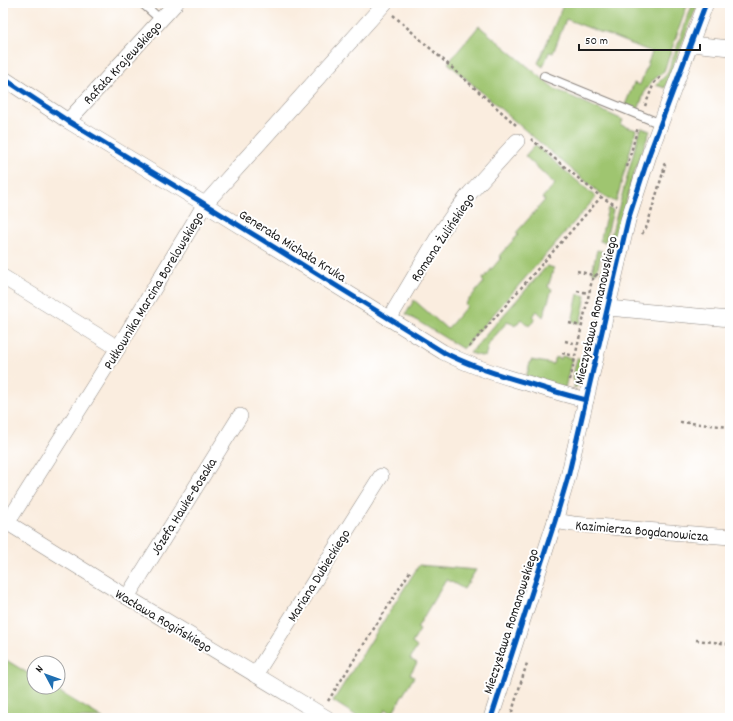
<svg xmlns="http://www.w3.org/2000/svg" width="733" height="721" viewBox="0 0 733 721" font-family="Dekko,sans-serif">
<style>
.green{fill:#9fc570;stroke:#5e7046}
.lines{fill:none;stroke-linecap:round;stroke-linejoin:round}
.service-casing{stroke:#8b847e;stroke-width:10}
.minor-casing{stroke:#8b847e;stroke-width:16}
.path{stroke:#8b847e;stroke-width:2.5;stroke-dasharray:3 3;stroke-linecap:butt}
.service{stroke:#fff;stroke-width:8}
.minor{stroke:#fff;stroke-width:15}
.cycleway-casing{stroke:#fff;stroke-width:8}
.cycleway{stroke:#0057b8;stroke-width:5}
.labels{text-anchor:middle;stroke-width:4;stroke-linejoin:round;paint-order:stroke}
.street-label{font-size:14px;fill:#1c1c1c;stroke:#fff}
</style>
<rect width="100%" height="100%" fill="#fff"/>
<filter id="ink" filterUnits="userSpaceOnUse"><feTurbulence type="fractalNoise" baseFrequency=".025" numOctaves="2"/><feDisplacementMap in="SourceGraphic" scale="8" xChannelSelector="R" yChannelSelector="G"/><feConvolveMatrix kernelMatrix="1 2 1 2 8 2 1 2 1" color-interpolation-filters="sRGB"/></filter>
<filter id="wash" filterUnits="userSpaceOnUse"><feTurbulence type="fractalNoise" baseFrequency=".012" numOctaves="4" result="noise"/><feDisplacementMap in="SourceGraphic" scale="16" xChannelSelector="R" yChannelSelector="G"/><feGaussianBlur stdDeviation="0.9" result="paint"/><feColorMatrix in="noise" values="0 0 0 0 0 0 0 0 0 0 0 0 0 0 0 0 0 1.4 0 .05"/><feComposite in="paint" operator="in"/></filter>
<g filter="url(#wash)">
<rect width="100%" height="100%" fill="#faeddf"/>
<g class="green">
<path d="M564 3H688L664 71 650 83 648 88H646L638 110 625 105 634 83 640 85 652 52 566 19 553 53 549 52 543 67 538 63Z"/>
<path d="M693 3H698L665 88 656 85 667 74Z"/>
<path d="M479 26 555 89 623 120 621 125 636 130 616 202 602 195 525 130 448 63Z"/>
<path d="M642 128 650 131 633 176 615 242 613 244 609 243 639 133Z"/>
<path d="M535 145 596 197 463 349 406 314 414 300 447 329 467 306 465 304 484 282 482 280 501 258 499 256 518 235 516 233 545 200 542 198 555 184 525 156Z"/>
<path d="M608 208 613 210 605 242 600 241Z"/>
<path d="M597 250 602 251 597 272 596 273 592 272Z"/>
<path d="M606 253 611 254 612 256 607 276 601 274Z"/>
<path d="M547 266 554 268 548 287 552 289 543 317 537 311 532 316 536 319 529 326 521 319 515 326 508 321 489 343 485 357 470 353Z"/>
<path d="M578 294 586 296 580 323 572 322Z"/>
<path d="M562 356 572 358 565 388 526 377 531 360 553 364 555 357 561 359Z"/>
<path d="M577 358 586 364C584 373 584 384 574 388L575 382 572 379Z"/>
<path d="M419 565 476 570 464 589 446 579 417 628 420 630 412 643 417 647 410 659 417 663 410 674 414 677 392 713 386 709 380 718H360L333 701Z"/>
<path d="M3 658 34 677V687H51L103 718H3Z"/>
</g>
</g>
<g filter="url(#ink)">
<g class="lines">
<g class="service-casing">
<g id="service">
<path d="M142 3 161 20"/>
<path d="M544 76 661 124"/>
</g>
</g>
<g class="minor-casing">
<g id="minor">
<path d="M691 44 730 48"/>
<path d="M3 78 68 121 198 200 443 352C470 366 498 375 527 383 546 389 566 395 586 400"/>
<path d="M68 121 176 3"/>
<path d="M3 277 118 348"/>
<path d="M608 308 730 319"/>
<path d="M389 319 439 235 453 215 470 193 517 141"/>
<path d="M3 520 127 597 327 718"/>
<path d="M555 521 573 524 730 537"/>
<path d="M6 522 13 514 118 348 205 204 385 3"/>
<path d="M127 597 240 416"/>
<path d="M255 675 381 476"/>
<path d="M491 718 555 521 568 477 628 220 650 152 706 3"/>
</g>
</g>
<g class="path">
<path d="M393 15 516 125"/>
<path d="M645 106 654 83 662 76"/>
<path d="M531 139 601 197 617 206"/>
<path d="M627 167 638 127"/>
<path d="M642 234 647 226 665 166 663 162"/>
<path d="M577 271 596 276"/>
<path d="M577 291 589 293"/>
<path d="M569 323 581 326"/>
<path d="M565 341 578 344"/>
<path d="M469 347 601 197"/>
<path d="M562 353 575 356"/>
<path d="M570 380 592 280 599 272"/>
<path d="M680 422 730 427"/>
<path d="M696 640 730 644"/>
<path d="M328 701 411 570"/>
<path d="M510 718 527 663"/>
</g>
<use href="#service" class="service"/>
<use href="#minor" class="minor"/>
<g class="cycleway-casing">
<g id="cycleway">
<path d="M3 78 68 121 198 200 443 352C470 366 498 375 527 383 546 389 566 395 586 400"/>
<path d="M491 718 555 521 568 477 628 220 650 152 706 3"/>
</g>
</g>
<use href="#cycleway" class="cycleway"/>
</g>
</g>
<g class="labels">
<g class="street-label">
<text transform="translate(122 62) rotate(-47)" y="5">Rafała Krajewskiego</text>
<text transform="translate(442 237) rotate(-56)" y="5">Romana Żulińskiego</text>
<text transform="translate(293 245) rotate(32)" y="5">Generała Michała Kruka</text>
<text transform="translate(153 290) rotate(-59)" y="5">Pułkownika Marcina Borelowskiego</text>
<text transform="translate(595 310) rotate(-77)" y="5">Mieczysława Romanowskiego</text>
<text transform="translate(183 506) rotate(-58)" y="5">Józefa Hauke-Bosaka</text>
<text transform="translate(642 530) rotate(5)" y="5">Kazimierza Bogdanowicza</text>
<text transform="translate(318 575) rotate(-58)" y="5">Mariana Dubieckiego</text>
<text transform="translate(164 620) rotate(31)" y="5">Wacława Rogińskiego</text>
<text transform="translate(510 621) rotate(-72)" y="5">Mieczysława Romanowskiego</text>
</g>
</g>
<rect width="733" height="721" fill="none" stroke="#fff" stroke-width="16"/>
<g transform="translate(46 675) rotate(311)"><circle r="19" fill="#ffffff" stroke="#a4a4a4"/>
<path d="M0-3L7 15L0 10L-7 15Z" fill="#1f6fb2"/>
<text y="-6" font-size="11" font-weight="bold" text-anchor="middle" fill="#1c1c1c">N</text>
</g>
<path d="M579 44v6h121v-6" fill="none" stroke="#1c1c1c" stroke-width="2"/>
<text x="585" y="44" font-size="12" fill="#1c1c1c" stroke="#ffffff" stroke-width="3" paint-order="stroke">50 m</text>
</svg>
